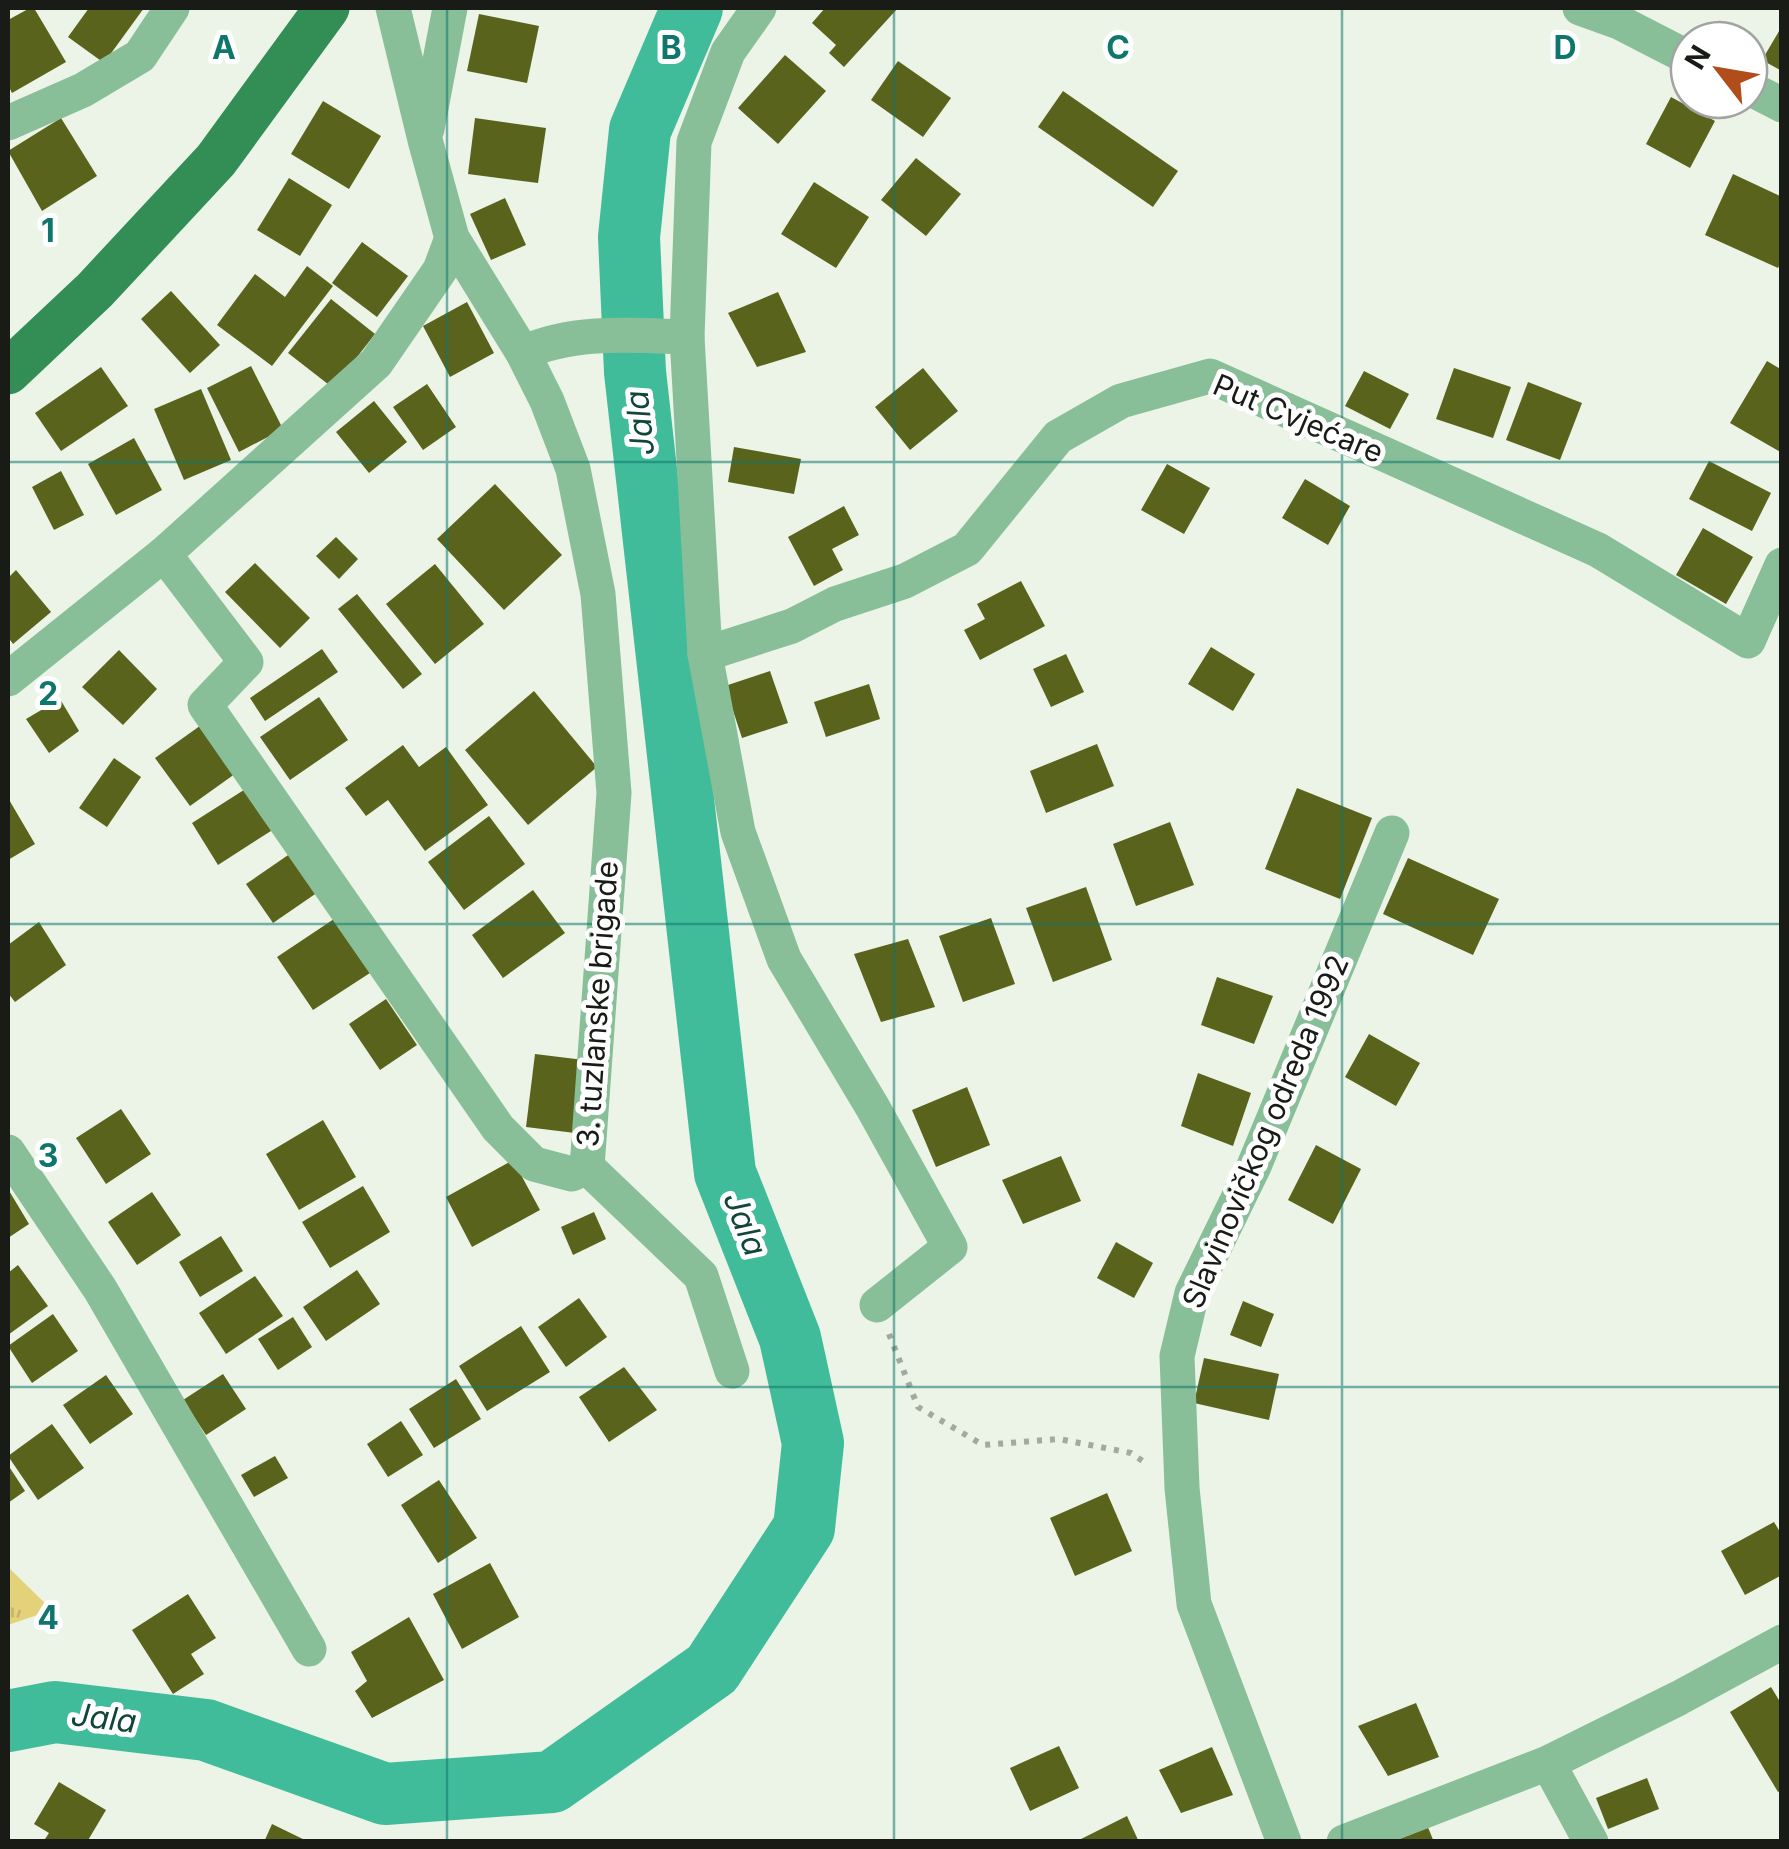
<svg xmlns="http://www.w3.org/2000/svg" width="1789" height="1849" viewBox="0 0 1789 1849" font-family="Inter,sans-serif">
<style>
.grass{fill:url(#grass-tufts)}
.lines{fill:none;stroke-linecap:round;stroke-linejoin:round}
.river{stroke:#41bc9a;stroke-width:62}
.building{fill:#5a631b}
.path{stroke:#a2a99e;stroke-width:6;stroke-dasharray:5 8;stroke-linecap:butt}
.minor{stroke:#88bf98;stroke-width:35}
.major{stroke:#338e56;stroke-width:45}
.grid{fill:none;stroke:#0f766e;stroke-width:2.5;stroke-opacity:0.55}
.labels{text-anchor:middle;stroke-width:10;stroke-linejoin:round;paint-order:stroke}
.street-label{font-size:30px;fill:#181b16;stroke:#fff}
.water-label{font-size:32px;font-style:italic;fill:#124638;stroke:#fff}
.grid-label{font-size:32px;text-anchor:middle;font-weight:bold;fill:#0f766e;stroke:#fff;stroke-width:10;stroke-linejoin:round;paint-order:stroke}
</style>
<defs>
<pattern id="grass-tufts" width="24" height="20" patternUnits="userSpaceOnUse" patternTransform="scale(2.5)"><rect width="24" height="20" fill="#e4d27a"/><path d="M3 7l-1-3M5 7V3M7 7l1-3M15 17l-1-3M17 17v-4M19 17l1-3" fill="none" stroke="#c3b469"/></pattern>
</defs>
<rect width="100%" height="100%" fill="#ebf4e6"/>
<path class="grass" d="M8 1567 52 1610 8 1625Z"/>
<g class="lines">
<path class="river" d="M8 1721 55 1712 206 1730 385 1794 552 1782 712 1669 804 1528 813 1443 790 1338 725 1173 635 372 629 237 640 130 692 8"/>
</g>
<g class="building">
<path d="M30 8H34L66 62 12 93 8 85V20Z"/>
<path d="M89 8H144L104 63 68 37Z"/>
<path d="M825 8H898L844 67 829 53 836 45 812 23Z"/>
<path d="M479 14 539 26 527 83 467 71Z"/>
<path d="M1782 26V71L1762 60Z"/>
<path d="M785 55 826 91 778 144 738 108Z"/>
<path d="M898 61 951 98 923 137 871 100Z"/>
<path d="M1063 91 1178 171 1153 207 1038 127Z"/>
<path d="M1671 97 1715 121 1690 168 1646 144Z"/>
<path d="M323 101 381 136 349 189 291 154Z"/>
<path d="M61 118 97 176 42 211 8 151Z"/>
<path d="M475 118 546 128 538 183 468 174Z"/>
<path d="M916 158 961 194 926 236 881 200Z"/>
<path d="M1733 174 1782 197V260L1778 268 1705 235Z"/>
<path d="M289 178 332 205 300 256 257 230Z"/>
<path d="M814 182 869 217 836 268 781 234Z"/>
<path d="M505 198 526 245 491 260 470 214Z"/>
<path d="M362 242 408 276 377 317 332 283Z"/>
<path d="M307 266 333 286 272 366 217 325 255 274 285 297Z"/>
<path d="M171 291 220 345 190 373 141 319Z"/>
<path d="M778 292 806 352 757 367 728 313Z"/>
<path d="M331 299 375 334 333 388 288 353Z"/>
<path d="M467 302 494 353 450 377 423 326Z"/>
<path d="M1767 361 1782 370V453L1730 423Z"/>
<path d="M251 366 283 429 239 452 207 388Z"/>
<path d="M101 367 128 406 61 451 35 413Z"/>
<path d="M923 368 958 411 910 450 875 407Z"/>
<path d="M1454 368 1511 387 1493 438 1436 419Z"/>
<path d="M1364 371 1409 394 1390 429 1345 406Z"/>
<path d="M1528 382 1582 403 1560 460 1506 440Z"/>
<path d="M427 384 456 427 423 450 393 407Z"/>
<path d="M201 389 231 460 184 480 154 409Z"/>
<path d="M374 401 407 442 369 473 336 432Z"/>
<path d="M134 438 162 490 116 515 88 464Z"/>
<path d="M734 447 801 459 794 494 728 482Z"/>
<path d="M1709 461 1771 493 1752 531 1689 499Z"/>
<path d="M1167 464 1210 488 1184 534 1141 510Z"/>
<path d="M61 471 84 515 54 530 32 487Z"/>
<path d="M1305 479 1350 506 1328 545 1282 518Z"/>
<path d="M495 484 562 555 504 610 437 539Z"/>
<path d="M844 506 859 535 832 549 843 570 814 586 788 537Z"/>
<path d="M1703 528 1753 557 1726 604 1676 575Z"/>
<path d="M336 537 358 559 339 579 316 556Z"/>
<path d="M255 563 310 618 280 648 225 592Z"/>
<path d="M435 564 484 624 435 664 386 604Z"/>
<path d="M16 570 51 612 13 644 8 637V578Z"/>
<path d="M1021 581 1045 626 980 660 964 630 985 619 977 604Z"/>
<path d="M357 594 422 674 403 689 338 609Z"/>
<path d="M1211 647 1255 674 1233 711 1188 684Z"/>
<path d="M322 649 338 672 265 721 250 698Z"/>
<path d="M119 650 157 689 123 725 82 687Z"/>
<path d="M1066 654 1084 692 1051 707 1033 669Z"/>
<path d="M770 671 788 723 742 738 725 686Z"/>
<path d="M869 684 880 719 826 737 814 702Z"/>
<path d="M534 691 597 767 528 825 465 750Z"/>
<path d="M319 697 348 740 290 780 260 737Z"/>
<path d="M60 699 79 731 49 753 26 719Z"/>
<path d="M204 723 239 771 190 806 155 758Z"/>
<path d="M1097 744 1114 786 1046 813 1030 771Z"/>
<path d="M403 745 419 767 446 747 488 805 425 851 388 800 366 816 345 788Z"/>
<path d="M114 758 141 777 107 827 79 808Z"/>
<path d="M247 788 274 829 218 865 192 823Z"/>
<path d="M1297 788 1372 818 1340 899 1265 869Z"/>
<path d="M8 798 35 844 8 860Z"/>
<path d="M489 816 525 864 464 910 428 862Z"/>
<path d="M1170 822 1194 885 1136 906 1113 844Z"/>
<path d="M294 851 321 890 273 923 246 884Z"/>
<path d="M1408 858 1499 899 1473 955 1383 914Z"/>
<path d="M1086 887 1112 960 1053 982 1026 908Z"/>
<path d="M533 890 565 933 503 978 472 935Z"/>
<path d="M337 917 373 971 313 1010 277 957Z"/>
<path d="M991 918 1015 984 963 1002 939 936Z"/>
<path d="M39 922 66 965 15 1002 8 993V945Z"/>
<path d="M908 939 935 1007 881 1022 854 954Z"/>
<path d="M1217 977 1273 996 1254 1044 1201 1025Z"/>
<path d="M386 999 417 1045 380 1070 349 1024Z"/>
<path d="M1369 1034 1420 1063 1396 1106 1345 1077Z"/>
<path d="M535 1054 584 1060 575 1133 526 1127Z"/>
<path d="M1198 1073 1251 1093 1233 1146 1181 1126Z"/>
<path d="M967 1087 990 1145 936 1167 912 1110Z"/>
<path d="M121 1109 151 1154 106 1184 76 1138Z"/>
<path d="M323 1120 356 1177 299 1210 266 1154Z"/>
<path d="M1316 1145 1361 1169 1333 1224 1288 1200Z"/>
<path d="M1061 1156 1081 1201 1023 1224 1002 1180Z"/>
<path d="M513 1160 540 1210 472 1247 446 1197Z"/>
<path d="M363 1186 390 1232 330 1268 302 1222Z"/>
<path d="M8 1189 29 1224 8 1238Z"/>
<path d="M152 1192 181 1235 137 1265 108 1222Z"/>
<path d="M594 1212 606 1239 573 1255 561 1227Z"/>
<path d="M221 1236 243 1271 200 1297 179 1262Z"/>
<path d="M1116 1242 1153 1263 1134 1298 1097 1278Z"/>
<path d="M18 1265 48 1306 8 1335V1273Z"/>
<path d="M357 1270 380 1304 326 1341 303 1307Z"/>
<path d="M255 1276 283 1316 226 1354 199 1313Z"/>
<path d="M579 1298 607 1337 566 1367 538 1327Z"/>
<path d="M1243 1301 1274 1314 1261 1347 1230 1335Z"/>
<path d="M53 1314 78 1351 32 1383 8 1346Z"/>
<path d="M293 1317 312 1347 278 1370 258 1339Z"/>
<path d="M521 1326 550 1372 487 1411 459 1366Z"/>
<path d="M1204 1358 1279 1374 1269 1420 1194 1403Z"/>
<path d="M624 1367 657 1410 609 1442 579 1397Z"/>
<path d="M223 1374 246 1409 206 1435 183 1400Z"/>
<path d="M106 1375 133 1414 90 1444 63 1405Z"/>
<path d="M456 1379 481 1419 434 1448 409 1409Z"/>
<path d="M401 1421 423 1455 388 1477 367 1444Z"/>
<path d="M52 1424 84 1468 38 1500 8 1456Z"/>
<path d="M275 1456 288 1478 254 1497 241 1475Z"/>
<path d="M8 1465 25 1491 8 1503Z"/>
<path d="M439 1480 477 1538 438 1563 401 1505Z"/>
<path d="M1107 1493 1132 1551 1075 1576 1050 1518Z"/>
<path d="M1774 1522 1782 1535V1575L1745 1595 1721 1551Z"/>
<path d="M490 1563 519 1617 462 1649 433 1594Z"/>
<path d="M188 1594 216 1638 191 1654 204 1674 173 1694 132 1630Z"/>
<path d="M409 1617 444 1680 372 1718 355 1691 367 1681 351 1652Z"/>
<path d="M1771 1687 1782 1705V1790L1778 1792 1730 1712Z"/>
<path d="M1416 1703 1439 1757 1388 1776 1358 1726Z"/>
<path d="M1059 1746 1079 1788 1030 1811 1010 1768Z"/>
<path d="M1212 1747 1233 1795 1181 1813 1159 1770Z"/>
<path d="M1647 1778 1659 1809 1608 1829 1596 1798Z"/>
<path d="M59 1782 106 1810 87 1842H43L49 1833 34 1824Z"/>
<path d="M1127 1816 1139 1842H1075Z"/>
<path d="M272 1824 309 1842H264Z"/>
<path d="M1427 1825 1434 1842H1388Z"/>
</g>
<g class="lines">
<path class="path" d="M889 1334 918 1407 983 1445 1059 1439 1131 1453 1147 1464"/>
<g class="minor">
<path d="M393 8 425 140 452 238 523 353 547 401 573 469 598 594 614 793 587 1167"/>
<path d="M759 8 728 52 694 142 687 337 705 654 792 626 835 604 905 581 967 549 1058 437 1121 401 1210 376 1598 550 1748 641 1782 565"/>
<path d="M1580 8 1619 22 1689 58"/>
<path d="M1749 88 1782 105"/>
<path d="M8 123 83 90 140 56 172 8"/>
<path d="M427 129 450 8"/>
<path d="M523 353C573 330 633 335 687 337"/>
<path d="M164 554 246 662 205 705 498 1128 534 1164 572 1174 587 1167"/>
<path d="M705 654 738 832 784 959 873 1108 950 1247 877 1305"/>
<path d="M8 679 164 554 376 363 440 270 452 238"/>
<path d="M8 1152 100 1289 309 1649"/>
<path d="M587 1167 701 1276 732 1371"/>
<path d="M1548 1763 1591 1842"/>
<path d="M1284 1842 1194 1604 1182 1488 1177 1356 1192 1293 1254 1166 1392 833"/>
<path d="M1344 1842 1548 1763 1679 1698 1782 1642"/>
</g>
<path class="major" d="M8 372 95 290 216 160 327 8"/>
</g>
<path class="grid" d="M447 8V1842M894 8V1842M1342 8V1842M8 462H1782M8 924H1782M8 1387H1782"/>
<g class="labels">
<g class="street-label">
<text transform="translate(1298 419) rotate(23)" y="10">Put Cvjećare</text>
<text transform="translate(598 1004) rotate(-86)" y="10">3. tuzlanske brigade</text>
<text transform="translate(1266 1132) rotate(-67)" y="10">Slavinovičkog odreda 1992</text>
</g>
<g class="water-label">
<text transform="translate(640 423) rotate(-96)" y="11">Jala</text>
<text transform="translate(745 1224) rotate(69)" y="11">Jala</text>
<text transform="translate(104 1718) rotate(7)" y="11">Jala</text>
</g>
</g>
<g class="grid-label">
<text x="224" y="59">A</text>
<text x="671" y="59">B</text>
<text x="1118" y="59">C</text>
<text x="1565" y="59">D</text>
<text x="48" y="242">1</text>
<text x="48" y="705">2</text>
<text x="48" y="1167">3</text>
<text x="48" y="1629">4</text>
</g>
<rect width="1789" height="1849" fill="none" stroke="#181b16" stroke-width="20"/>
<g transform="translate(1719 70) rotate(301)"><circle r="48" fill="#ffffff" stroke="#a3a4a2" stroke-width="2.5"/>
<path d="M0-8L18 38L0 25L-18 38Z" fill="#b14d1b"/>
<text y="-15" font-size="28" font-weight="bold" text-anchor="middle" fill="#181b16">N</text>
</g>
</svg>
